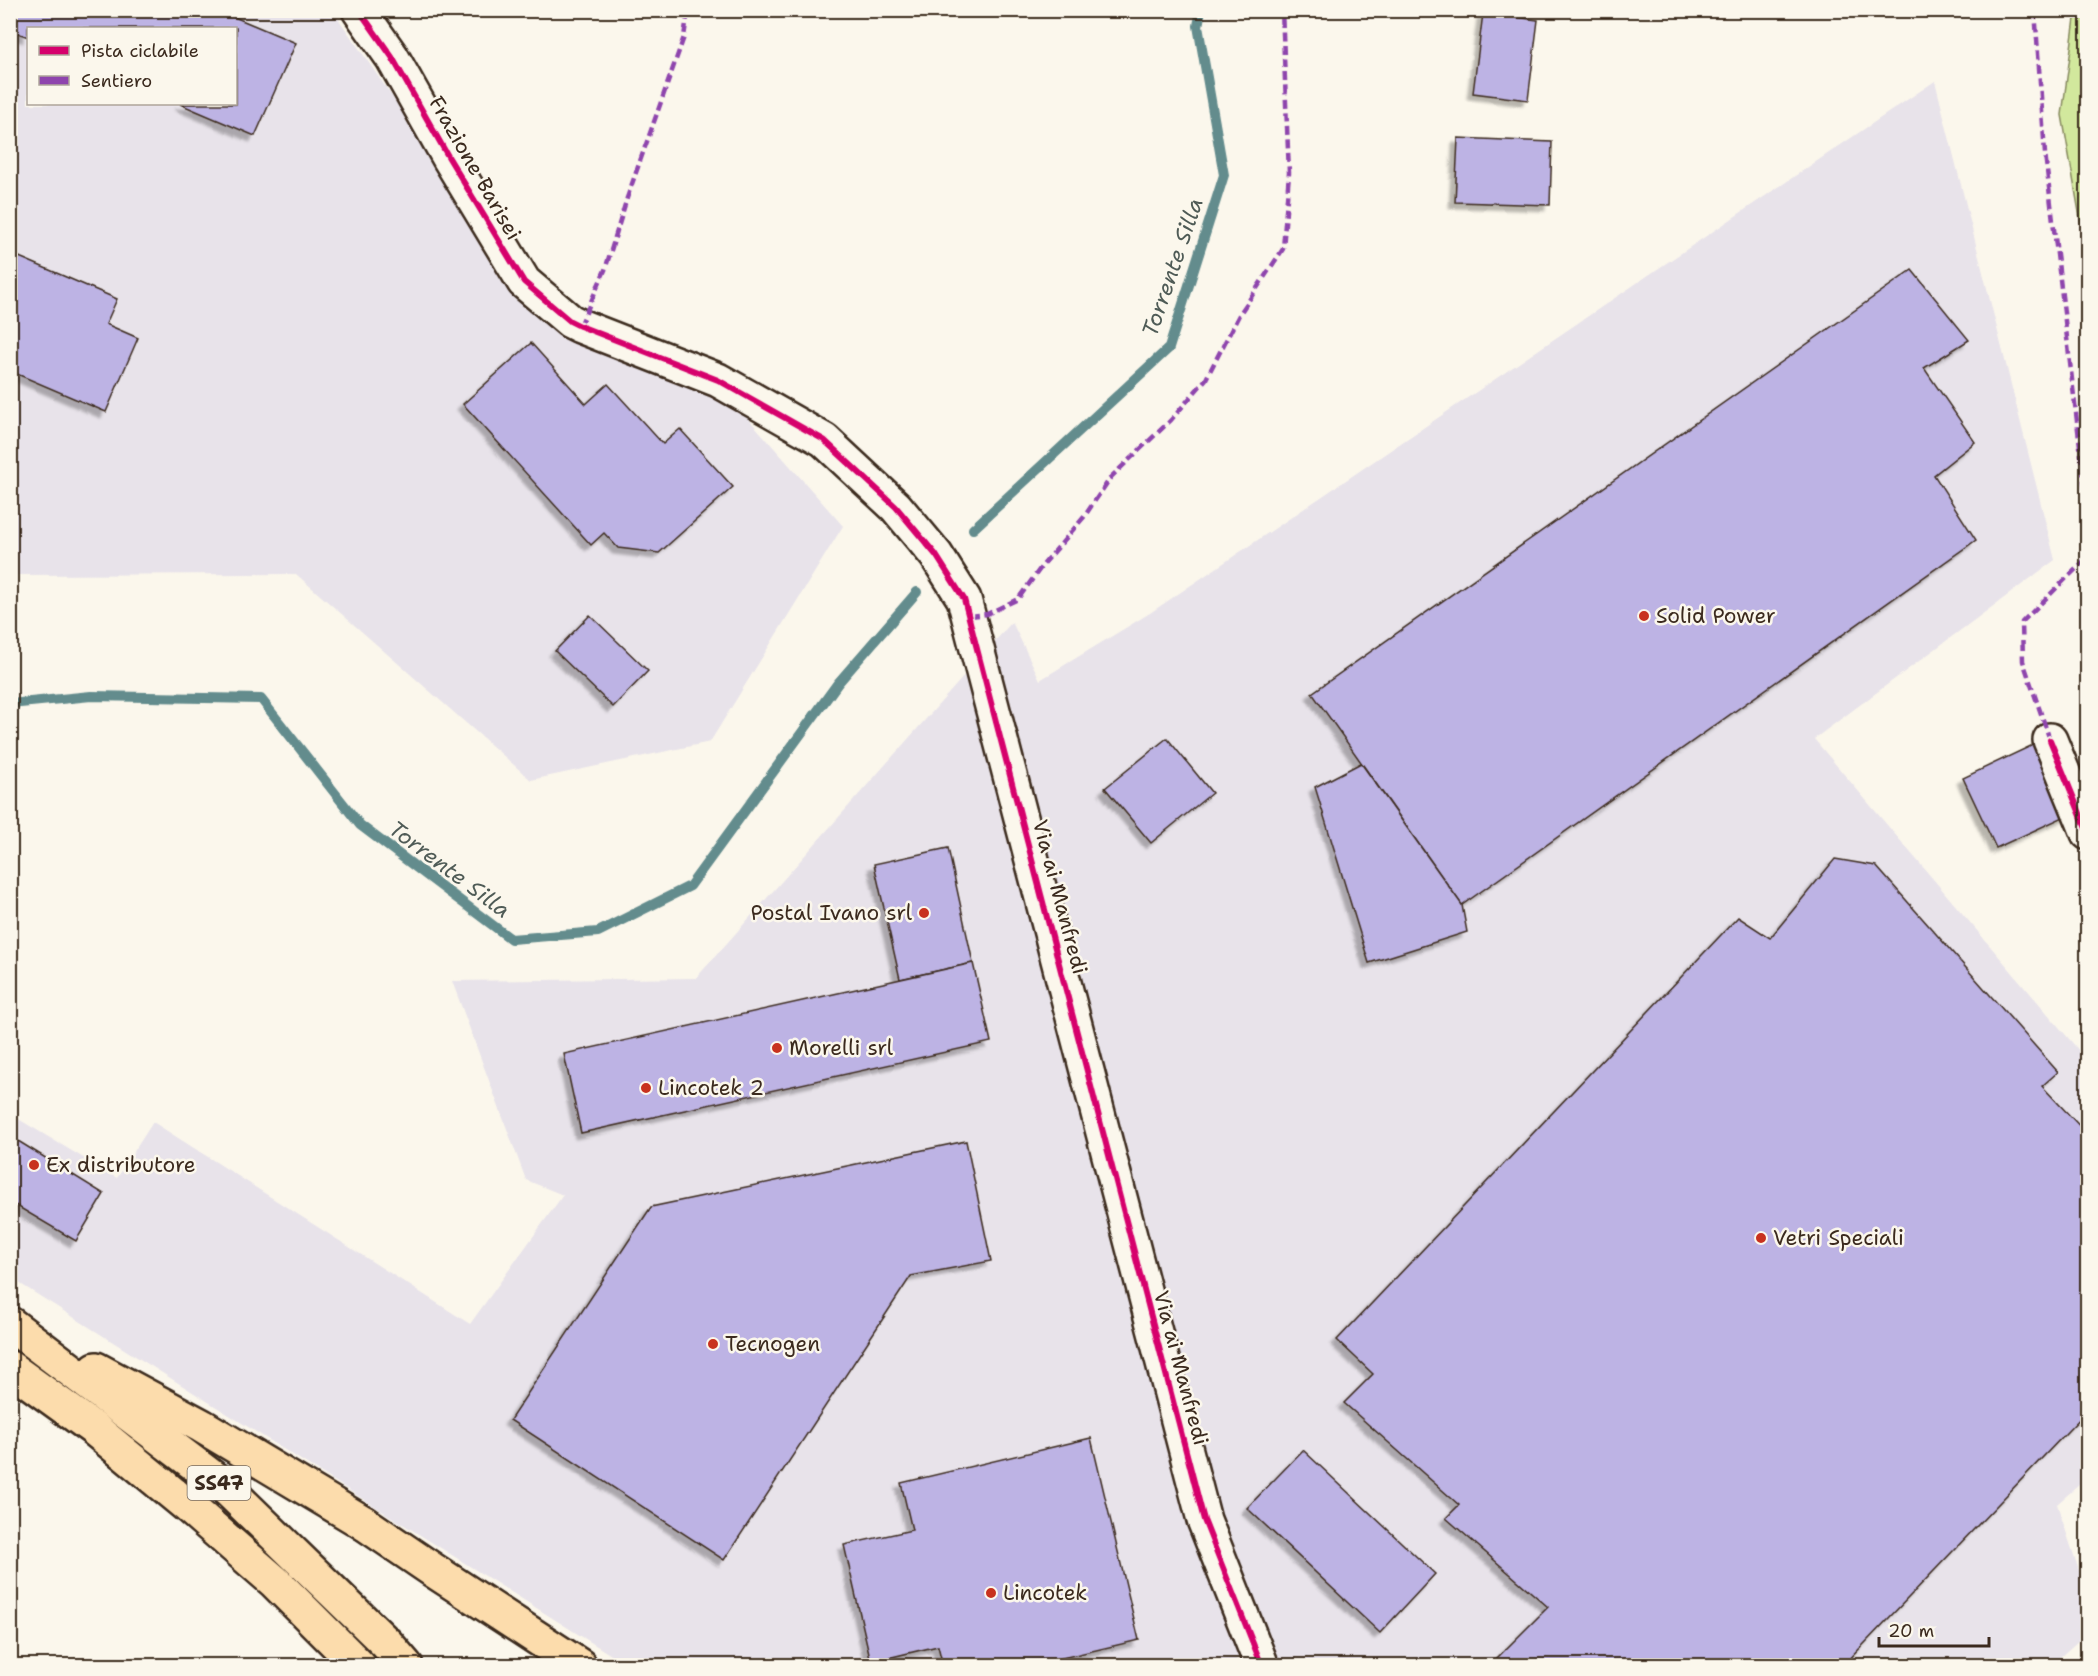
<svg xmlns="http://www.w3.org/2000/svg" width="2098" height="1676" viewBox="0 0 2098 1676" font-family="'Shantell Sans',sans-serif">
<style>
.built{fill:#e8e3ea;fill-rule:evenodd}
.green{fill:#d2e89d;stroke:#86895e;stroke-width:1.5}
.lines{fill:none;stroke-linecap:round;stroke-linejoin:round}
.stream{stroke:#638c8d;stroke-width:10}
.building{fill:#bdb3e4;stroke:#3b2a1e;stroke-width:1.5;filter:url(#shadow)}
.minor-casing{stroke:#3b2a1e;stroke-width:38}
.major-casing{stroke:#3b2a1e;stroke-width:38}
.highway-casing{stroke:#3b2a1e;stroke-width:38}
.minor{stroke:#fbf7ec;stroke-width:33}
.major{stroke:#fcdcac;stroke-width:33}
.highway{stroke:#fcdcac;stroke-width:33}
.quiet{stroke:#8e44ad;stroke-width:4.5;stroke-dasharray:9 4.5;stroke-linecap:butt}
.cycleway-casing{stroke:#fbf7ec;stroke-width:10}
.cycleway{stroke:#d6006c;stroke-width:6}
.poi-dot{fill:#c8321e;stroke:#fbf7ec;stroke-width:2}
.labels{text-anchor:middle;stroke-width:5;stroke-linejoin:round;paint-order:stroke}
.shield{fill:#fbf7ec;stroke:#75685c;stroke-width:1.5}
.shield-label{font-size:20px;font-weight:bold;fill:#3b2a1e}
.street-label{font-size:21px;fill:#3b2a1e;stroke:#fbf7ec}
.poi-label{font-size:21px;fill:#3b2a1e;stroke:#fbf7ec;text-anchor:start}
.water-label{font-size:22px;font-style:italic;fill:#4f5b56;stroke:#fbf7ec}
</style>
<defs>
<filter id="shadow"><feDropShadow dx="-5.5" dy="5.5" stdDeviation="1.5" flood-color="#0004"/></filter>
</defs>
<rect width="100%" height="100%" fill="#fbf7ec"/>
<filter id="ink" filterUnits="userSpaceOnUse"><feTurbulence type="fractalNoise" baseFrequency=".0167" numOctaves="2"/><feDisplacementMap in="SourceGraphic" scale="12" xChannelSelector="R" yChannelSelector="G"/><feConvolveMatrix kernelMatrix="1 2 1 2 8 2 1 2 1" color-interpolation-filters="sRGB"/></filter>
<g filter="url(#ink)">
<g class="built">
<path d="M10 11H333L551 326 739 408 843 526 710 742 531 780 296 574 11 575ZM28 28H236V104H28Z"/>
<path d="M1935 81 2055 560 1814 739 2087 1060V1478L2057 1504 2087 1595V1633L2051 1665 1289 1666 1257 1638 1230 1666 627 1665 11 1278 10 1114 117 1178 153 1122 470 1324 563 1195 526 1180 452 981 696 978 1012 622 1040 680 1150 613Z"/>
</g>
<path class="green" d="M2076 11H2088L2087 258 2062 115Z"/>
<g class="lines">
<g class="stream">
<path d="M973 529 1169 348 1224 175 1198 26 1201 10"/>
<path d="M10 704 91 696 261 699 360 825 511 939 598 932 690 886 838 683 917 592"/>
</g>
</g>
<g class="building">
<path d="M10 10H235L232 16 296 43 255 136 180 104H236V28H28V37L10 30Z"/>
<path d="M1483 13 1538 20 1528 100 1473 93Z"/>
<path d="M1458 138 1552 142 1550 205 1455 202Z"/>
<path d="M10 253 117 299 106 324 138 338 106 412 10 371Z"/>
<path d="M1912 270 1969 340 1924 368 1975 442 1934 475 1976 540 1462 905 1312 693Z"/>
<path d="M531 343 586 404 608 384 663 444 680 429 733 487 659 553 618 548 604 533 591 545 463 404Z"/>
<path d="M590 615 648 671 613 707 555 651Z"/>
<path d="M1167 738 1212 793 1151 843 1105 788Z"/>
<path d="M2035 744 2068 815 1996 848 1963 778Z"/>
<path d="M1361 763 1462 905 1467 932 1369 963 1315 787Z"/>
<path d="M948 848 973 963 900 979 874 864Z"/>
<path d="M1835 859 1876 866 2058 1072 2042 1086 2088 1135V1410L1843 1666H1489L1548 1607 1446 1518 1459 1505 1344 1403 1373 1374 1337 1340 1738 917 1770 938Z"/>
<path d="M973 963 991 1042 581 1133 564 1054Z"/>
<path d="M10 1136 104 1194 76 1241 10 1202Z"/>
<path d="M966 1141 991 1261 911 1276 724 1560 510 1420 651 1207Z"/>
<path d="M1091 1438 1139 1640 1028 1666H943L938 1646 871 1662 844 1545 912 1530 901 1483Z"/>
<path d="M1303 1450 1435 1574 1380 1633 1247 1508Z"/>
</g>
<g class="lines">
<g class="minor-casing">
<g id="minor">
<path d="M359 10 392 57 449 158 524 282 570 321 580 326 718 380 824 440 896 507 936 555 964 599 1204 1520 1262 1666"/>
<path d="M2050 740 2088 833"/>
</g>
</g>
<g class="major-casing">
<path id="major" d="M364 1523 433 1570 580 1666"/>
</g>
<g class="highway-casing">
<g id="highway">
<path d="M10 1324 225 1487 387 1644 406 1666"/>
<path d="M10 1368 93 1428 189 1507 275 1582 359 1666"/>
<path d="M96 1369 202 1426 364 1523"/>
</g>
</g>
<use href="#minor" class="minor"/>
<use href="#major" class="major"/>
<use href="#highway" class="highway"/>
<g class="quiet">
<path d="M2035 10 2045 154 2088 513"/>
<path d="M580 326 605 270 627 198 684 37 688 10"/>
<path d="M970 616 987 614 1018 599 1042 566 1084 517 1111 477 1171 420 1206 379 1239 315 1283 249 1289 173 1282 10"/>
<path d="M2050 740 2023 661 2022 622 2084 561 2088 542"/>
</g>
<g class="cycleway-casing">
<g id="cycleway">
<path d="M359 10 392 57 449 158 524 282 570 321 580 326 718 380 824 440 896 507 936 555 964 599 1204 1520 1262 1666"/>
<path d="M2050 740 2088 833"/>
</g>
</g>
<use href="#cycleway" class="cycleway"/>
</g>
</g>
<g class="poi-dot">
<circle cx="1644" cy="616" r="6"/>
<circle cx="924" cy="913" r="6"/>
<circle cx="777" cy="1048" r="6"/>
<circle cx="646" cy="1088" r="6"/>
<circle cx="34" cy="1165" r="6"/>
<circle cx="1761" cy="1238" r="6"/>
<circle cx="713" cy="1344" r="6"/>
<circle cx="991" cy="1593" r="6"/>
</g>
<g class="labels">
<rect class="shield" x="187.5" y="1466" width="63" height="34" rx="4.5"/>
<g class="shield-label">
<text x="219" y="1490">SS47</text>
</g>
<g class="street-label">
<text transform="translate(475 168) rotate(60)" y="7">Frazione Barisei</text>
<text transform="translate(1060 897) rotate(75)" y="7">Via ai Manfredi</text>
<text transform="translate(1181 1368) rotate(75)" y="7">Via ai Manfredi</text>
</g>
<g class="poi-label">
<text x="1656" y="623">Solid Power</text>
<text x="912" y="920" text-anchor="end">Postal Ivano srl</text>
<text x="789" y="1055">Morelli srl</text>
<text x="658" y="1095">Lincotek 2</text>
<text x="46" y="1172">Ex distributore</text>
<text x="1773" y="1245">Vetri Speciali</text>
<text x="725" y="1351">Tecnogen</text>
<text x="1003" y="1600">Lincotek</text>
</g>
<g class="water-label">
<text transform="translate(1172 267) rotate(-71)" y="8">Torrente Silla</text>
<text transform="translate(450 869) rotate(37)" y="8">Torrente Silla</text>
</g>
</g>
<rect width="2098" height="1676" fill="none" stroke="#fbf7ec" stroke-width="36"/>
<rect x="18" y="18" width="2062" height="1640" fill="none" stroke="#3b2a1e" stroke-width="2" filter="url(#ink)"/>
<rect x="27" y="27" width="210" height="78" fill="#fbf7ec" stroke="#aea59a" stroke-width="1.5"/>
<rect x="39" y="46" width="30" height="9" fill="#d6006c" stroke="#aea59a" stroke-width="1.5"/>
<text x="81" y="57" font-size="18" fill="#3b2a1e">Pista ciclabile</text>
<rect x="39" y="76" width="30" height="9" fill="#8e44ad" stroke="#aea59a" stroke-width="1.5"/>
<text x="81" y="87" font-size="18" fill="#3b2a1e">Sentiero</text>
<path d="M1879 1637v9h110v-9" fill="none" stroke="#3b2a1e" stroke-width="3"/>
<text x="1888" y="1637" font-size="18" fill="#3b2a1e" stroke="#fbf7ec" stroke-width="4.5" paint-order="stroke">20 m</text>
</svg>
